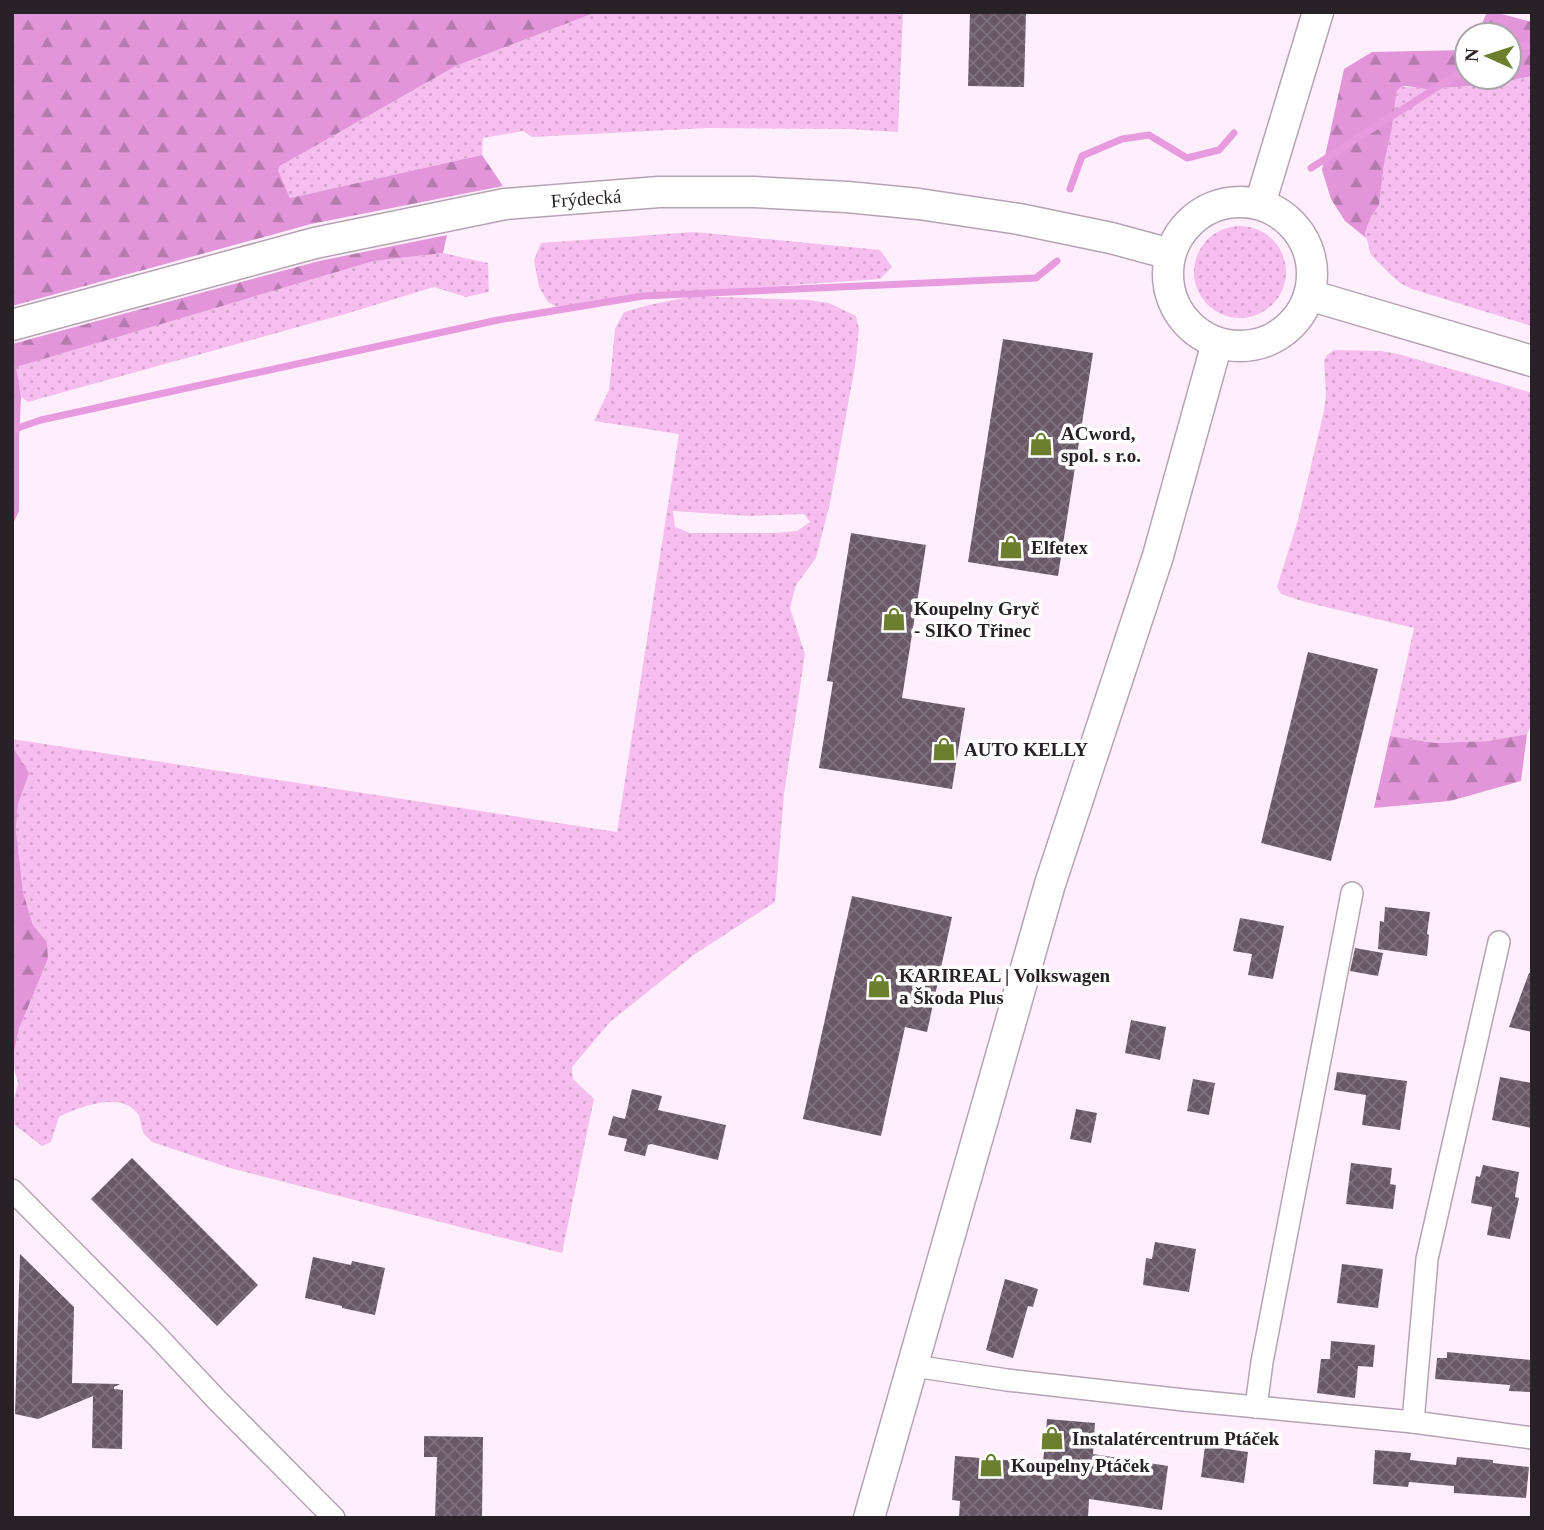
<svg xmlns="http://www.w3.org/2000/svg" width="1544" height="1530" viewBox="0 0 1544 1530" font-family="Georgia,serif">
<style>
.grass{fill:url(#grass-dots);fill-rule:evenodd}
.forest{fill:url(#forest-firs)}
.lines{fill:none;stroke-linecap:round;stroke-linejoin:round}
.stream{stroke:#e79bde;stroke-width:7}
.building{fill:url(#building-cross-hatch)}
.street-casing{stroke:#b5a3b3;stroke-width:24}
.secondary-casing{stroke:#b5a3b3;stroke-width:33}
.street{stroke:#fff;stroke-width:21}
.secondary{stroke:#fff;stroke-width:30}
.labels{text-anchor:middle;stroke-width:7;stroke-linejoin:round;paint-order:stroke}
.street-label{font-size:19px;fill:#282127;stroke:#fff}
.poi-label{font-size:19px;font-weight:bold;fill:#282127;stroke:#fff;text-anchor:start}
</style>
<defs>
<pattern id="grass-dots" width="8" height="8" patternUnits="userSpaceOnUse" patternTransform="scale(1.75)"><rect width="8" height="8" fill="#f6beee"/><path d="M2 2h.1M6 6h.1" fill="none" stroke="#d3a3cc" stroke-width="1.8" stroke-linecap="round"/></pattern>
<pattern id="forest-firs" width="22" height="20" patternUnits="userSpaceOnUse" patternTransform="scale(1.75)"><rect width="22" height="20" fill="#e296d9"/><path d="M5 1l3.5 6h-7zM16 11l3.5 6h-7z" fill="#b77ab0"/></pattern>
<pattern id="building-cross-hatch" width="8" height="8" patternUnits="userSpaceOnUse" patternTransform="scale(1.75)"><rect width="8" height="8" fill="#695967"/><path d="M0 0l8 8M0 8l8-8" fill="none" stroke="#7e727d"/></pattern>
</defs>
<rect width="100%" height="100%" fill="#ffeffc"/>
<g class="grass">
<path d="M597 12H903L898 132 848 129 708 128 532 137 523 131 483 138 482 155 290 198 278 170 280 166 456 66Z"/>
<path d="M1532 76V326L1412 289 1400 283 1392 276 1371 255 1365 233 1370 219 1379 205 1384 164 1392 128 1396 96 1397 91 1401 87 1444 88 1489 85Z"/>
<circle cx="1240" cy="272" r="46"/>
<path d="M694 232 880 250 892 267 880 279 658 294 557 307 548 302 539 287 534 260 541 243Z"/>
<path d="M443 253 488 263 489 292 466 297 434 287 345 314 28 402 21 397 15 367 374 261Z"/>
<path d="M694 296 808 300 829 303 856 316 859 329 855 366 830 503 816 558 796 585 790 608 805 654 784 794 775 902 695 954 610 1022 572 1067 573 1079 594 1099 562 1253 230 1168 152 1142C151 1141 145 1135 144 1134 140 1127 142 1119 137 1113 121 1091 78 1107 59 1117L51 1142 42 1146 12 1123 13 1103 18 1083 12 1061 19 1029 48 959 47 942 33 925 23 892 16 830 18 804 28 773 12 746V739L617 832 679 434 594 421 595 419 609 390 615 329 624 312 649 305ZM673 511 750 516 804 514 810 522 797 531 776 533H690L675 527Z"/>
<path d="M1334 350 1381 351 1398 354 1490 380 1532 393V723L1527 734 1488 741 1435 743 1390 736 1414 628 1305 602 1281 594 1277 587 1298 520 1324 411 1326 395 1324 360 1327 355Z"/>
</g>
<g class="forest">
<path d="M12 12H597L456 66 280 166 278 170 290 198 482 155 503 186 311 224 12 306Z"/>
<path d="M1487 12H1494L1532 22V76L1489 85 1426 89 1406 86 1401 87 1397 91 1396 96 1392 128 1384 164 1379 205 1370 219 1365 233 1366 238 1345 221 1331 199 1322 170 1344 69 1372 52 1467 50V77H1509V35H1477Z"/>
<path d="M447 235 443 253 374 261 16 367 21 397 19 440V511L12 526V344L319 261Z"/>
<path d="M1527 734 1521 781 1450 801 1374 808 1390 736 1435 743 1488 741Z"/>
<path d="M12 746 29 773 18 804 16 830 23 892 33 925 47 942 48 959 19 1029 12 1061Z"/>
</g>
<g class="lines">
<g class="stream">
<path d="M1509 51 1522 46H1532"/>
<path d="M1311 168 1467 68"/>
<path d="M1070 189 1082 156 1122 139 1149 135 1187 158 1219 150 1234 133"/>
<path d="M12 430 41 420 498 320 643 296 1036 278 1057 261"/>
</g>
</g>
<g class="building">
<path d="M970 12H1026L1024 87 968 86Z"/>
<path d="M1003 339 1093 353 1058 576 968 562Z"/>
<path d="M851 533 926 545 902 698 965 708 952 789 819 768 833 682 827 681Z"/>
<path d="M1308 652 1378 669 1331 861 1261 843Z"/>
<path d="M852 896 952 917 927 1032 905 1027 881 1136 803 1119Z"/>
<path d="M1385 907 1430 912 1427 934 1429 935 1427 956 1378 949 1380 921 1384 922Z"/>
<path d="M1240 918 1284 926 1273 979 1248 975 1252 954 1233 951Z"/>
<path d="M1355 948 1383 953 1378 976 1350 971Z"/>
<path d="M1529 973H1532V1032L1509 1027Z"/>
<path d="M1131 1020 1166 1027 1160 1060 1125 1053Z"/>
<path d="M1337 1072 1407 1081 1400 1130 1362 1125 1366 1095 1334 1090Z"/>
<path d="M1500 1077 1532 1083V1128L1492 1120Z"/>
<path d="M1193 1079 1215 1083 1209 1115 1187 1111Z"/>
<path d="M632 1089 662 1096 658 1110 726 1125 718 1160 651 1144 648 1145 645 1156 624 1151 627 1139 608 1135 613 1116 625 1119Z"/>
<path d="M1076 1109 1097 1113 1091 1143 1070 1139Z"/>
<path d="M132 1158 258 1285 217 1326 91 1199Z"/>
<path d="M1351 1163 1392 1168 1390 1184 1396 1185 1393 1209 1346 1204Z"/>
<path d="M1483 1165 1519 1172 1515 1197 1519 1198 1510 1239 1487 1235 1492 1207 1471 1203 1476 1176 1480 1177Z"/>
<path d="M1155 1242 1196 1249 1189 1292 1143 1285 1146 1258 1152 1259Z"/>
<path d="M20 1254 74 1307 72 1383 120 1384 114 1387V1389L123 1390 122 1449 92 1448 93 1396 38 1419 15 1414Z"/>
<path d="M313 1257 351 1265 352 1261 385 1268 375 1315 342 1308V1306L305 1298Z"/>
<path d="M1342 1264 1383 1269 1378 1308 1337 1303Z"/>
<path d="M1005 1279 1038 1289 1033 1307 1028 1306 1013 1358 986 1350Z"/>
<path d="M1331 1341 1375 1345 1373 1367 1358 1366 1355 1398 1317 1393 1321 1359H1330Z"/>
<path d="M1447 1352 1532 1360V1392L1509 1391 1510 1385 1435 1379 1437 1358H1447Z"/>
<path d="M1047 1419 1095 1423 1093 1454 1168 1466 1162 1510 1089 1499 1088 1518H959L960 1501 952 1500 955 1456 1043 1463Z"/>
<path d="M424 1436 483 1437 482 1518H435L437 1457H424Z"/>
<path d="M1205 1446 1248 1452 1244 1483 1201 1477Z"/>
<path d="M1375 1450 1411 1453 1410 1460 1456 1465 1457 1457 1493 1460V1463L1529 1467 1526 1498 1454 1493V1486L1409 1482 1408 1487 1373 1484Z"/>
</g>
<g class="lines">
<g class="street-casing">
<g id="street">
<path d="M12 1190 156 1335 216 1399 334 1518"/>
<path d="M914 1366 1007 1380 1184 1400 1413 1422 1532 1438"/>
<path d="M1256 1407 1262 1362 1352 893"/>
<path d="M1413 1422 1427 1259 1499 942"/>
</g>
</g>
<g class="secondary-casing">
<g id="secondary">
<circle cx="1240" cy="274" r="72"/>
<path d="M1260 204 1318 12"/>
<path d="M1309 295 1532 361"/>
<path d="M12 325 315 243 505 204 659 192H754L847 197 919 204 1019 219 1111 238 1170 254"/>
<path d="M869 1518 1050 884 1158 556 1217 343"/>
</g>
</g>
<use href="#street" class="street"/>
<use href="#secondary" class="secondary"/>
</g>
<defs>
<g id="shop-bare" transform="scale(1.89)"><path d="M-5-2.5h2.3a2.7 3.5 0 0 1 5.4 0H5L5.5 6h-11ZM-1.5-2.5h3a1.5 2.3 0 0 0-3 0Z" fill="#6c7f2e" stroke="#fff" stroke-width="2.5" paint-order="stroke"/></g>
</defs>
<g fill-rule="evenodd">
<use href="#shop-bare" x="1041" y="444"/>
<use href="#shop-bare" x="1011" y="547"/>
<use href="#shop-bare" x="894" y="619"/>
<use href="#shop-bare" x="944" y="749"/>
<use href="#shop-bare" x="879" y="986"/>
<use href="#shop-bare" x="1052" y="1438"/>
<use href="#shop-bare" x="991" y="1465"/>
</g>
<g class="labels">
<g class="street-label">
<text transform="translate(586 198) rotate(-4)" y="7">Frýdecká</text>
</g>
<g class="poi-label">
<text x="1061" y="440">ACword,<tspan x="1061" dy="22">spol. s r.o.</tspan></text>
<text x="1031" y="554">Elfetex</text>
<text x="914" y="615">Koupelny Gryč<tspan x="914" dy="22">- SIKO Třinec</tspan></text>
<text x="964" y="756">AUTO KELLY</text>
<text x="899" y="982">KARIREAL | Volkswagen<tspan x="899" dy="22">a Škoda Plus</tspan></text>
<text x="1072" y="1445">Instalatércentrum Ptáček</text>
<text x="1011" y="1472">Koupelny Ptáček</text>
</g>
</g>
<rect width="1544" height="1530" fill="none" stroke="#282127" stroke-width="28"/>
<g transform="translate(1488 56) rotate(273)"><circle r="33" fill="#ffffff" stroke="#a9a6a9" stroke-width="2"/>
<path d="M0-5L12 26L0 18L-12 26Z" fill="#6c7f2e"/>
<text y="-10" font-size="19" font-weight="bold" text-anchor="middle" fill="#282127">N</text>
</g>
</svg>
